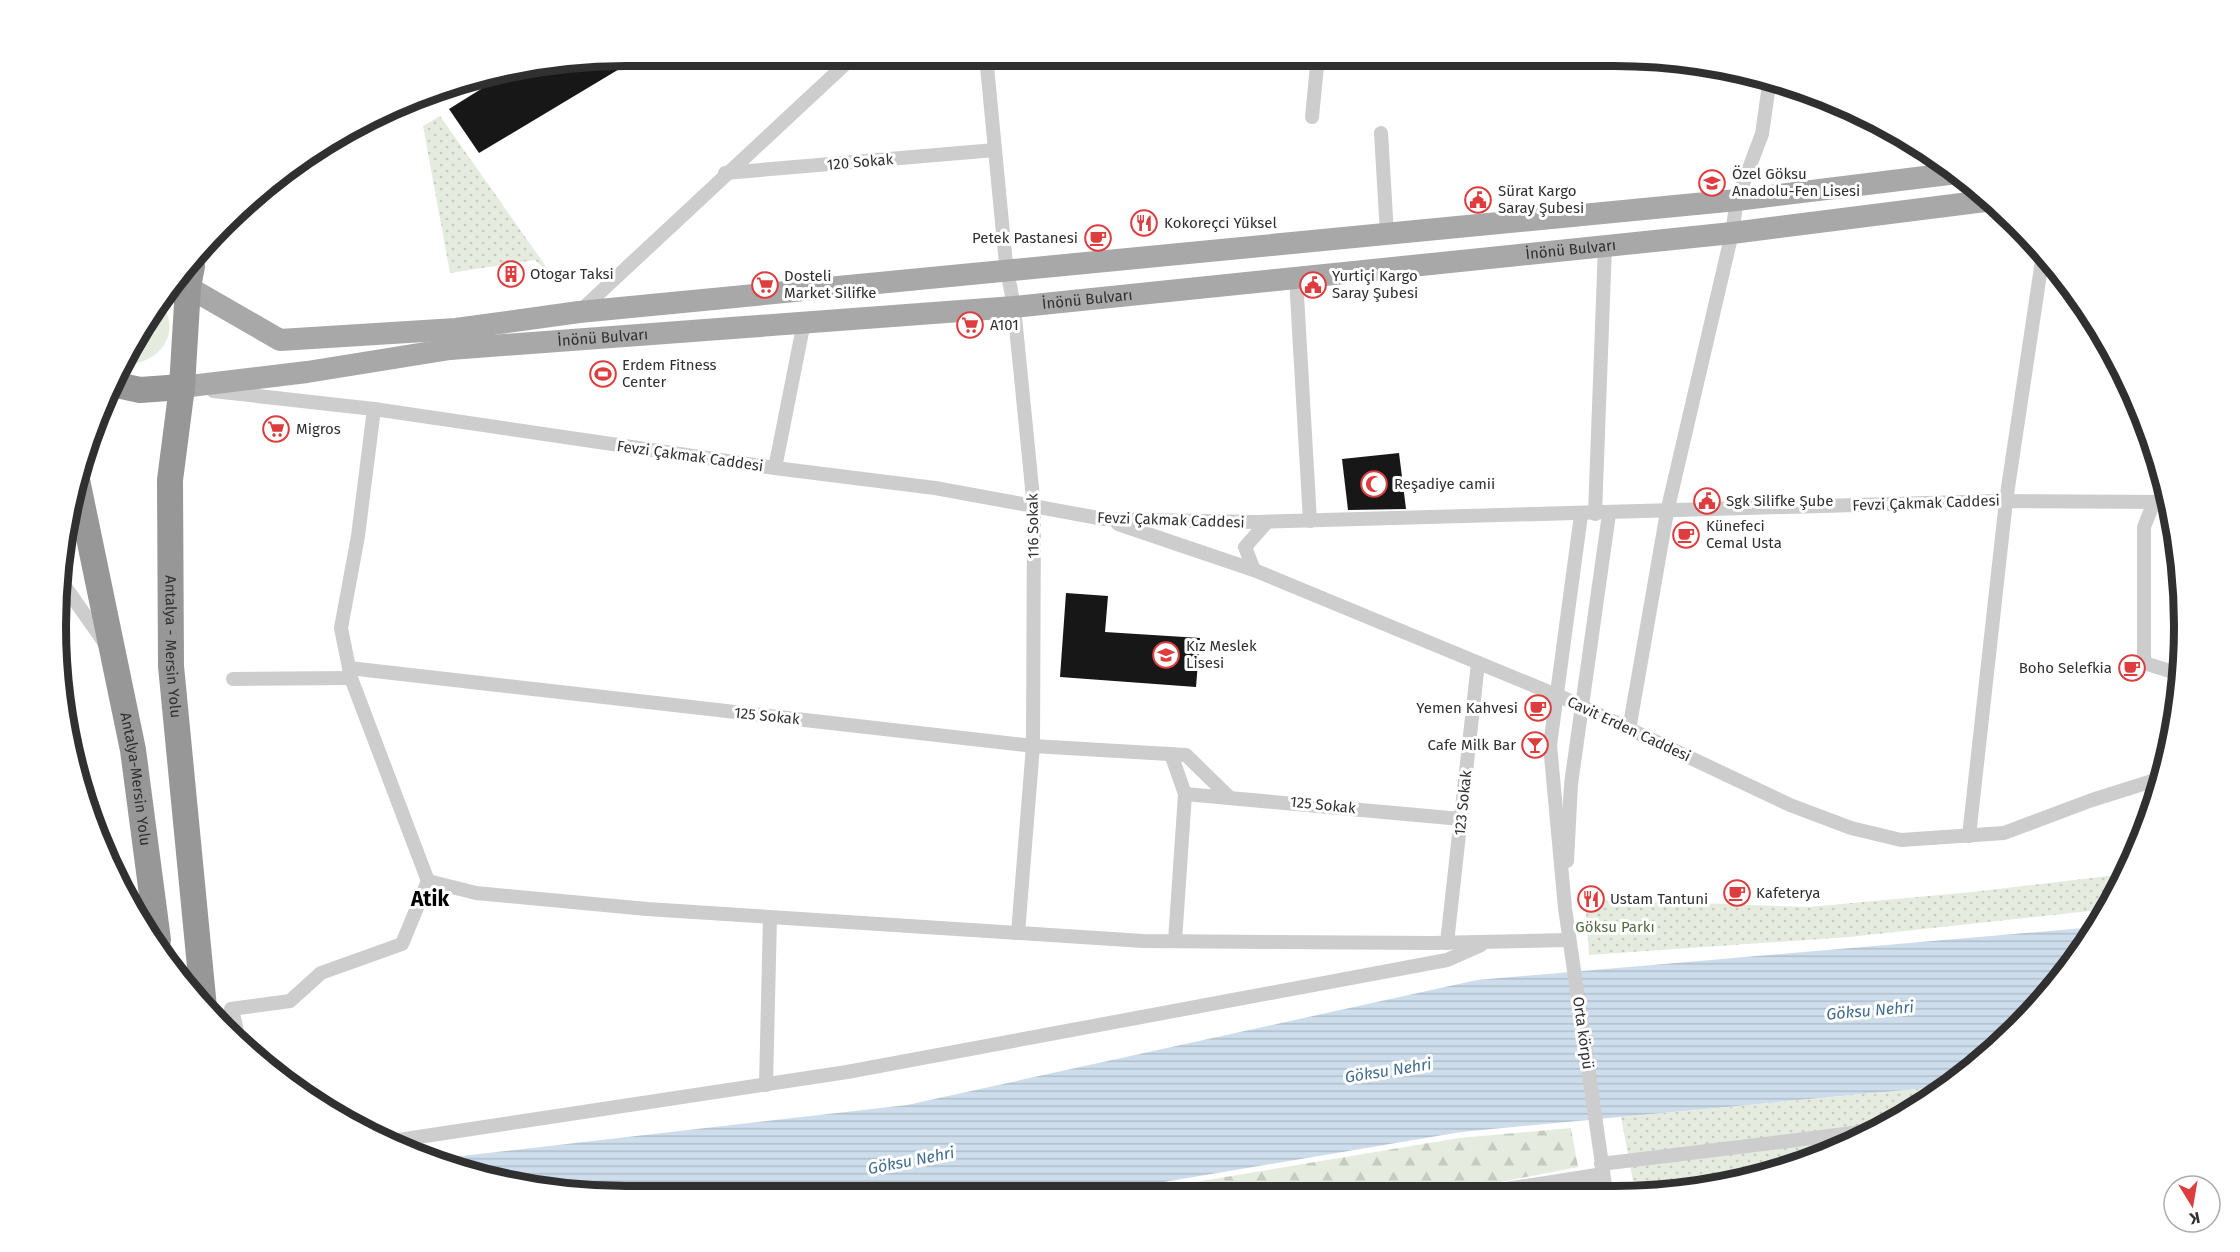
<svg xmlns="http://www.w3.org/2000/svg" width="2240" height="1252" viewBox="0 0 2240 1252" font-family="'Fira Sans',sans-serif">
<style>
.green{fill:#e5ecdf}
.forest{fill:url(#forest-firs)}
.park{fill:url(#park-dots)}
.water{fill:url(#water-rules)}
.building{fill:#171717}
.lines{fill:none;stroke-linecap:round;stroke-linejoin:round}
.street{stroke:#cdcdcd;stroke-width:14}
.primary{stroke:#a8a8a8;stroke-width:22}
.highway{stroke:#979797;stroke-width:26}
.labels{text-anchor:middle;stroke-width:6;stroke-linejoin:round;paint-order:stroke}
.street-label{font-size:15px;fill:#303030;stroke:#fff}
.poi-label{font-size:15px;fill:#303030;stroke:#fff;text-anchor:start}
.park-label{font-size:15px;fill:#516a3f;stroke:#fff}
.water-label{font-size:16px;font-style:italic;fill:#426c8f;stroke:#fff}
.district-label{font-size:21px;font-weight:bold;fill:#000;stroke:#fff}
.rim{fill:none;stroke:#303030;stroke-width:8}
</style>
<defs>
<pattern id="forest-firs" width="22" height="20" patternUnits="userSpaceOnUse" patternTransform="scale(1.5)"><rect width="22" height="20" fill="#e5ecdf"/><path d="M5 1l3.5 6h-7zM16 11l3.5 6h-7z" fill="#c5cbc0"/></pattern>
<pattern id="park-dots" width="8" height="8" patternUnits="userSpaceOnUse" patternTransform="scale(1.5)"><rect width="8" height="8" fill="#e5ecdf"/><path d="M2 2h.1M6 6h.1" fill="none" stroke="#c5cbc0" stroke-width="1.8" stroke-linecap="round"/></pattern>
<pattern id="water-rules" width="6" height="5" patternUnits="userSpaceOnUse" patternTransform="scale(1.5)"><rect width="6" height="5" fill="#cdddeb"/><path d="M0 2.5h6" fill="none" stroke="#b0beca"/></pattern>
</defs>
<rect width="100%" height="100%" fill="#fff"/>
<path class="green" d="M159 302C184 330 161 363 126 365L152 309Z"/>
<path class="forest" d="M1571 1128 1578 1167 1449 1192 1124 1194 1459 1138Z"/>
<g class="park">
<path d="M440 116 552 275 535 260 450 273 423 126Z"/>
<path d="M2125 874 2109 909 1849 937 1589 955 1585 899 1809 907 1972 892Z"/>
<path d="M1949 1086 1931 1101 1798 1166 1688 1192H1635L1621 1117Z"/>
</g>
<path class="water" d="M2096 927 2018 1029 1949 1086 1461 1132 1093 1194 589 1195 478 1177 435 1159 907 1105 1477 980Z"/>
<g class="building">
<path d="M626 56H641L479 153 449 109 502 76Z"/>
<path d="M1399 453 1406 509 1348 510 1342 459Z"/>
<path d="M1066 593 1108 596 1105 632 1200 638 1196 687 1060 677Z"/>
</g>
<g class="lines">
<g class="street">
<path d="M986 56 1006 264 1014 307 1034 508 1033 746 1018 933"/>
<path d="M425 95 426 98 446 85"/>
<path d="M1312 117 1318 56"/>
<path d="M1381 133 1387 234"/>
<path d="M725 173 995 150"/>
<path d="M1296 278 1310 521"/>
<path d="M579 312 854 56"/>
<path d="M213 391 374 409 775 468 935 488 1104 519 1255 522 1996 501 2169 502"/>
<path d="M374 409 358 536 341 628 351 678 428 881 476 893 647 909 1143 941 1432 943 1569 940"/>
<path d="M775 468 804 322"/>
<path d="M2154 502 2144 527V663L2180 674"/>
<path d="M1595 514 1605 246"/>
<path d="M1581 515 1550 745 1565 908 1606 1192"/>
<path d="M1118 524 1254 570 1566 699 1790 805 1851 828 1901 840 2004 833 2092 800 2162 778"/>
<path d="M1254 570 1245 547 1267 522"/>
<path d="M64 585 104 642"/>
<path d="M349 668 1033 746 1186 755 1228 796"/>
<path d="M233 679 351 678"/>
<path d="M1629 730 1667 512 1732 233 1737 200 1762 134 1770 78"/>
<path d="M1171 754 1185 794 1175 941"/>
<path d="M1185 794 1461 819"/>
<path d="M1969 836 2006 501 2043 254"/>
<path d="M1567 861 1571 784 1609 514"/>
<path d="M1447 943 1478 663"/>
<path d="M231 1009 290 1001 321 973 402 944 428 881"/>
<path d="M232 1009 238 1036"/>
<path d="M766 1085 770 917"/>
<path d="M392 1141 847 1072 1447 960 1481 945"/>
<path d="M1601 1164 1869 1131"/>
<path d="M1487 1192 1603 1174"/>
</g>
<g class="primary">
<path d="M188 287 280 340 456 329 579 312 1737 200 1957 173"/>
<path id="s1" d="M182 387 307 372 450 349 1014 307 1732 233 1993 200"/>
</g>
<g class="highway">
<path id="s2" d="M192 266 188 287 182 387 170 480 171 666 204 1008"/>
<path d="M117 385 140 390 182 387"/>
<path id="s3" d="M76 475 133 750 158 940"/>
</g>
</g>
<defs>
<g id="school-ring" transform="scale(1.35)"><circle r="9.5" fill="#fff" stroke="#dd3d3e" stroke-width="1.5"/><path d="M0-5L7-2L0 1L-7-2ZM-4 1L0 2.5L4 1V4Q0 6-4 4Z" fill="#dd3d3e"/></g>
<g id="civic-ring" transform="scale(1.35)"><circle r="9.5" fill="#fff" stroke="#dd3d3e" stroke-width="1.5"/><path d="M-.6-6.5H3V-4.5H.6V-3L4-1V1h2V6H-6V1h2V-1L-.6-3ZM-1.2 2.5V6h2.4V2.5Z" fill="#dd3d3e"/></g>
<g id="restaurant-ring" transform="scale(1.35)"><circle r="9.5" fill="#fff" stroke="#dd3d3e" stroke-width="1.5"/><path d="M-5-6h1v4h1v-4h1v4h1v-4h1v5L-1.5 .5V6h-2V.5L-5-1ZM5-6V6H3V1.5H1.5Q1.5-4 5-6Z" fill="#dd3d3e"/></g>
<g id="cafe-ring" transform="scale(1.35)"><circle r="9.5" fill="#fff" stroke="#dd3d3e" stroke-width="1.5"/><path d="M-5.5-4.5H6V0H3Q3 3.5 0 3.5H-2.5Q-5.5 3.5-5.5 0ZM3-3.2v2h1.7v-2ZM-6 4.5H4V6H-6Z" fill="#dd3d3e"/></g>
<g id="building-ring" transform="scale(1.35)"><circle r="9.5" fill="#fff" stroke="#dd3d3e" stroke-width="1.5"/><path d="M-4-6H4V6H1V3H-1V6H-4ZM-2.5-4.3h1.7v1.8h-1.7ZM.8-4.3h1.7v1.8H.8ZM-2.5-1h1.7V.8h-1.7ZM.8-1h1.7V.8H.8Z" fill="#dd3d3e"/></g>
<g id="supermarket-ring" transform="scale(1.35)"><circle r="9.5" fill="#fff" stroke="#dd3d3e" stroke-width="1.5"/><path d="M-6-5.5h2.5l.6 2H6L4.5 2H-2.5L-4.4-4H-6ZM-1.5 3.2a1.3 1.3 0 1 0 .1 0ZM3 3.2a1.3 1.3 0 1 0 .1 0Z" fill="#dd3d3e"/></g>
<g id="stadium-ring" transform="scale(1.35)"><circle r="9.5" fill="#fff" stroke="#dd3d3e" stroke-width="1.5"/><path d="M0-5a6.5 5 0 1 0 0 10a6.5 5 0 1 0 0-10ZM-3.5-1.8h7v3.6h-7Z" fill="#dd3d3e"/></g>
<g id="mosque-ring" transform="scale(1.35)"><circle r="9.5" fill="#fff" stroke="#dd3d3e" stroke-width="1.5"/><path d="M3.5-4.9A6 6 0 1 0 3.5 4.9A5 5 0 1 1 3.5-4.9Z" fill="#dd3d3e"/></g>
<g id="bar-ring" transform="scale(1.35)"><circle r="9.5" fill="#fff" stroke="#dd3d3e" stroke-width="1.5"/><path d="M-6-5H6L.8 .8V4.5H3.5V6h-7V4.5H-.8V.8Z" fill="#dd3d3e"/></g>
</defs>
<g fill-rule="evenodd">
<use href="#school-ring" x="1712" y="183"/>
<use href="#civic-ring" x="1478" y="200"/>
<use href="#restaurant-ring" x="1144" y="223"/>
<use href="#cafe-ring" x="1098" y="238"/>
<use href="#building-ring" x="511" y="274"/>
<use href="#supermarket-ring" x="765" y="285"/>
<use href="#civic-ring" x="1313" y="285"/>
<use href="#supermarket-ring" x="970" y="325"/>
<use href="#stadium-ring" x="603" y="374"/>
<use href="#supermarket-ring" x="276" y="429"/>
<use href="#mosque-ring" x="1374" y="484"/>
<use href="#civic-ring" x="1707" y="501"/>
<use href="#cafe-ring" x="1686" y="535"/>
<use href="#school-ring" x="1166" y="655"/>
<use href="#cafe-ring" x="2132" y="668"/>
<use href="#cafe-ring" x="1538" y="708"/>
<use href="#bar-ring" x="1535" y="745"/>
<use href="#cafe-ring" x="1737" y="893"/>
<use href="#restaurant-ring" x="1591" y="899"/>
</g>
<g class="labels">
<g class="street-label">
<text transform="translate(860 162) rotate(-5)" y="5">120 Sokak</text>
<text dy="5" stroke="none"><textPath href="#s1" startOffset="1396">İnönü Bulvarı</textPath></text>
<text dy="5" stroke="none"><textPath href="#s1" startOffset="910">İnönü Bulvarı</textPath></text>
<text dy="5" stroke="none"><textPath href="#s1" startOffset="424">İnönü Bulvarı</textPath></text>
<text transform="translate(690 456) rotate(8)" y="5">Fevzi Çakmak Caddesi</text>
<text transform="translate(1926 503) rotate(-2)" y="5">Fevzi Çakmak Caddesi</text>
<text transform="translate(1171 520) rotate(2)" y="5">Fevzi Çakmak Caddesi</text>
<text transform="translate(1033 526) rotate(-91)" y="5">116 Sokak</text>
<text dy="5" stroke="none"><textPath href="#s2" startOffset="382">Antalya - Mersin Yolu</textPath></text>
<text transform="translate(767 716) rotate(6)" y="5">125 Sokak</text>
<text transform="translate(1629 729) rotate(25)" y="5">Cavit Erden Caddesi</text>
<text dy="5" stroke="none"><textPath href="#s3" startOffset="310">Antalya-Mersin Yolu</textPath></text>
<text transform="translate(1463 803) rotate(-84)" y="5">123 Sokak</text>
<text transform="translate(1323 805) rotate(6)" y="5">125 Sokak</text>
<text transform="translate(1583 1033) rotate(82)" y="5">Orta körpü</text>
</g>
<g class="poi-label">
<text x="1732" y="179">Özel Göksu<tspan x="1732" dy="17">Anadolu-Fen Lisesi</tspan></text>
<text x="1498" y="196">Sürat Kargo<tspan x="1498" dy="17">Saray Şubesi</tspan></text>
<text x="1164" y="228">Kokoreçci Yüksel</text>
<text x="1078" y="243" text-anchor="end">Petek Pastanesi</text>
<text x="530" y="279">Otogar Taksi</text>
<text x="784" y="281">Dosteli<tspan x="784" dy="17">Market Silifke</tspan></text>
<text x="1332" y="281">Yurtiçi Kargo<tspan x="1332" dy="17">Saray Şubesi</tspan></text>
<text x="990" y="330">A101</text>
<text x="622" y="370">Erdem Fitness<tspan x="622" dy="17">Center</tspan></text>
<text x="296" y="434">Migros</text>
<text x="1394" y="489">Reşadiye camii</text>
<text x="1726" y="506">Sgk Silifke Şube</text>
<text x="1706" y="531">Künefeci<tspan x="1706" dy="17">Cemal Usta</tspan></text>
<text x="1186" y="651">Kız Meslek<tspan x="1186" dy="17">Lisesi</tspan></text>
<text x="2112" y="673" text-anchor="end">Boho Selefkia</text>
<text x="1518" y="713" text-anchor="end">Yemen Kahvesi</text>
<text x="1516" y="750" text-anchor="end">Cafe Milk Bar</text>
<text x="1756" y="898">Kafeterya</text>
<text x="1610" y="904">Ustam Tantuni</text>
</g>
<g class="park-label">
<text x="1615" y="932">Göksu Parkı</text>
</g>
<g class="water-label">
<text transform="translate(1870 1010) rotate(-5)" y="6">Göksu Nehri</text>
<text transform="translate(1388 1070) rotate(-9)" y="6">Göksu Nehri</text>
<text transform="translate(911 1160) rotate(-11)" y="6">Göksu Nehri</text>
</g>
<g class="district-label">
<text x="430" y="906">Atik</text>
</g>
</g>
<path d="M0 0H2240V1252H0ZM626 66H1614A560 560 0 0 1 2174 626V626A560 560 0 0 1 1614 1186H626A560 560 0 0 1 66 626V626A560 560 0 0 1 626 66Z" fill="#fff" fill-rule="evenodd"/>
<path class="rim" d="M626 66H1614A560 560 0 0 1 2174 626V626A560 560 0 0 1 1614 1186H626A560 560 0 0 1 66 626V626A560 560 0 0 1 626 66Z"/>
<g transform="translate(2192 1204) rotate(169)"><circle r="28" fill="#ffffff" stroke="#acacac" stroke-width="1.5"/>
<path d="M0-4.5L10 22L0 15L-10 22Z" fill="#dd3d3e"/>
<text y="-9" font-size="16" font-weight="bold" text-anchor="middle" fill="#303030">K</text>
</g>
</svg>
